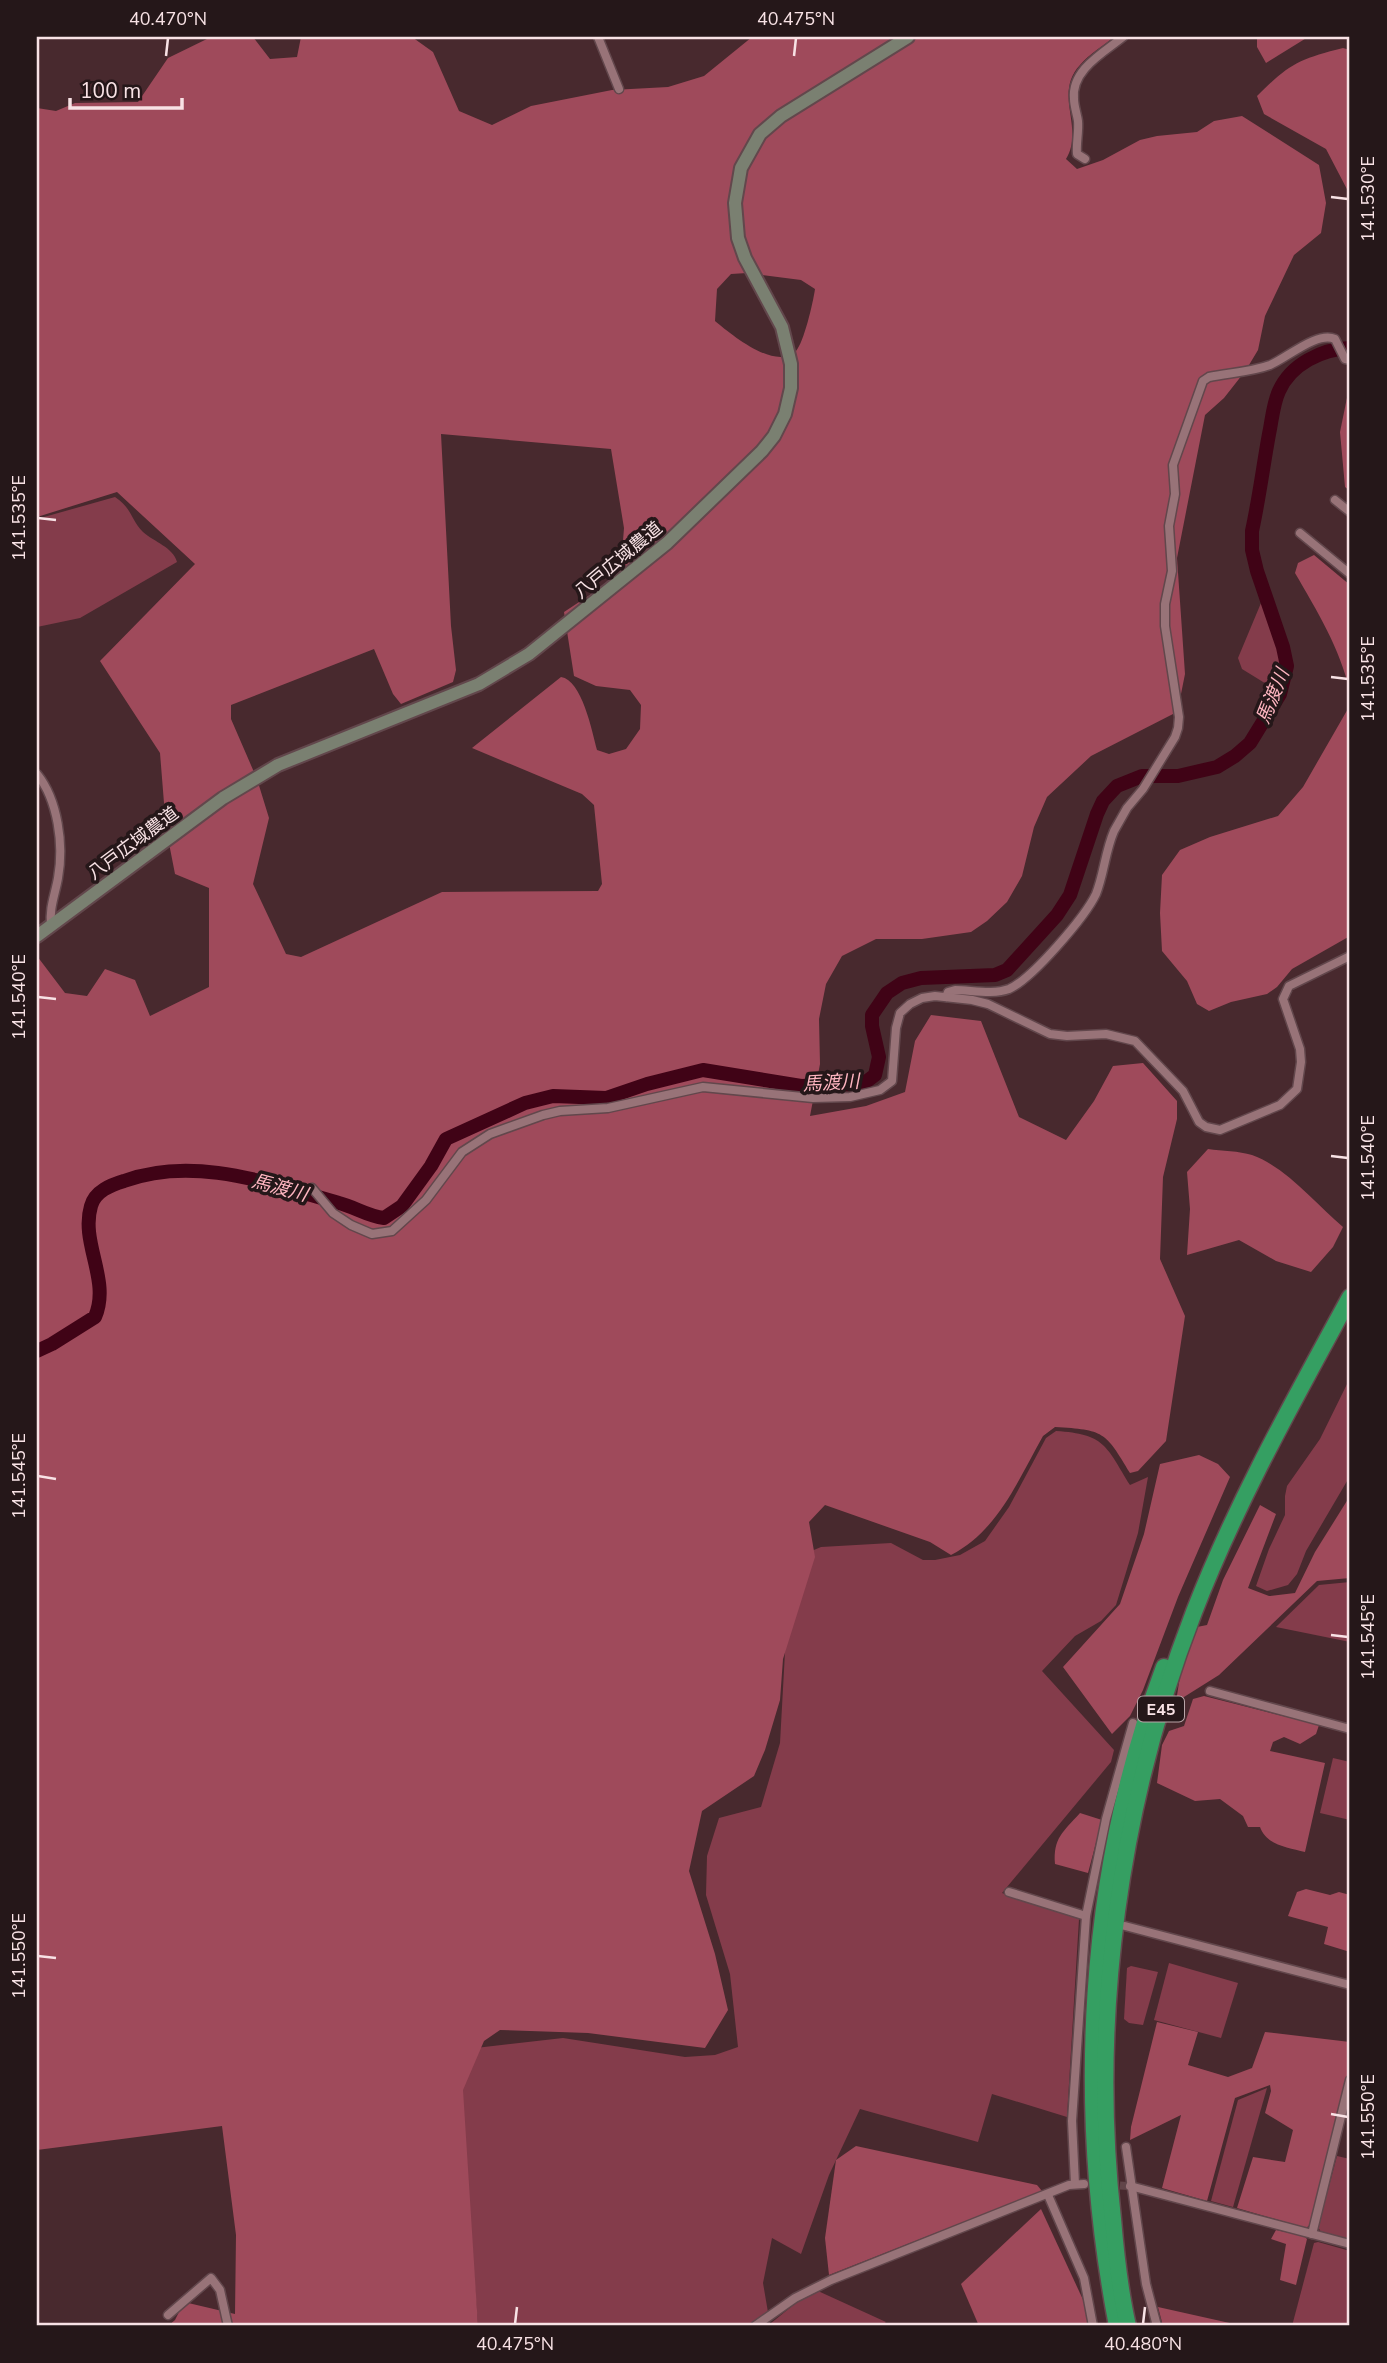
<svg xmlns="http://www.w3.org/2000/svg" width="1387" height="2363" viewBox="0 0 1387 2363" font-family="'Nunito Sans','Noto Sans JP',sans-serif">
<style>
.green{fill:#843c4b}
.forest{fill:#9f4a5b;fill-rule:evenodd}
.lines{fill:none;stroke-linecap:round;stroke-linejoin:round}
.river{stroke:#400316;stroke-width:14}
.street-tunnel{stroke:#624549;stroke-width:8;stroke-dasharray:8 4;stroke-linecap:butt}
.street-casing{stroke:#62474c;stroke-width:11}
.secondary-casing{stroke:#62474c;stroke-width:16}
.highway-casing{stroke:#62474c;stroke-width:19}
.street{stroke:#987378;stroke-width:8}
.secondary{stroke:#7a8071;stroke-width:12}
.highway{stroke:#359f62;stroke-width:16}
.ticks{fill:none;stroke:#f8e2e5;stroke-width:2.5}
.labels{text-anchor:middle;stroke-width:7;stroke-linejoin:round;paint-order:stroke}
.shield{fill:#251719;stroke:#b9a5a8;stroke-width:2}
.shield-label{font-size:16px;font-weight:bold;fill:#f8e2e5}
.street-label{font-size:18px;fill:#f8e2e5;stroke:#251719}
.water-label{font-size:19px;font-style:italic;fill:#feb5c0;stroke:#251719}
.neatline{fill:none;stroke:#f8e2e5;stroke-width:2.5}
.ticks-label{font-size:18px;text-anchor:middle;fill:#f8e2e5}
</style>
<rect width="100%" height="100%" fill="#48292e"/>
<g class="green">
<path d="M115 497C132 508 131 520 143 532 154 542 173 547 177 562L80 618 37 627V519Z"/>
<path d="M1261 603H1265C1273 630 1293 670 1273 695L1268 685 1242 669 1238 658Z"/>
<path d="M1350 1378V1476L1306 1551 1297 1574 1288 1585 1267 1591 1256 1586 1269 1549 1285 1515V1496L1287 1486 1320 1439Z"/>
<path d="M1056 1431C1105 1434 1106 1446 1130 1485L1148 1477 1138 1533 1116 1605 1101 1621 1075 1636 1042 1671 1114 1750 1111 1762 1002 1893 1079 1919 1067 2117 992 2094 978 2142 860 2109 829 2175 801 2254 772 2238 763 2283 770 2324 802 2298 818 2291 886 2322 881 2326H478L458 2066 467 2049 563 2038 685 2057 715 2055 738 2047 730 1974 706 1895 707 1856 719 1818 761 1807 780 1743 786 1634 802 1555 821 1547 891 1543 923 1560H935L960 1555 985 1541 1009 1507 1046 1438Z"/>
<path d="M1350 1582V1642L1276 1627 1319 1585Z"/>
<path d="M1333 1758 1350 1762V1820L1320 1813Z"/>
<path d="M1169 1963 1238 1983 1221 2038 1154 2020Z"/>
<path d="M1131 1966 1158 1972 1143 2025 1129 2023 1124 2019 1127 1968Z"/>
<path d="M1267 2088 1233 2207 1211 2201 1238 2100Z"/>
<path d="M1337 2156 1350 2159V2239L1321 2232 1318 2227Z"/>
<path d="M1318 2242 1350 2251V2326H1292L1314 2243Z"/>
</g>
<g class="forest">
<path d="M211 37H253L270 59 297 57 301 37H412L433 52 459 111 492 125 531 106 612 90 668 87 704 76 752 37H1114C1103 46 1089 54 1080 65 1053 94 1085 128 1066 159L1077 169 1103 160 1140 140 1157 136 1197 132 1214 121 1242 116 1319 165 1326 203 1321 233 1294 255 1265 316 1258 350 1246 370 1224 398 1205 415 1177 558 1185 674 1180 699 1173 714 1091 756 1047 797 1034 827 1022 876 1007 902 987 921 971 932 922 939H876L842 956 826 984 819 1019 820 1064 810 1116 866 1106 905 1092 915 1041 931 1015 981 1021 1019 1117 1066 1140 1094 1101 1113 1066 1143 1063 1177 1101V1119L1163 1177 1160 1259 1185 1316 1166 1441 1138 1471 1130 1473C1105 1431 1104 1430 1055 1427L1043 1436C1018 1480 998 1531 951 1555L930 1542 825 1505 809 1522 815 1557 783 1659 780 1700 765 1750 754 1776 702 1811 689 1871 715 1954 728 2010 705 2048 588 2033 500 2030 484 2041 463 2090 478 2326H168L175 2320 184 2302 235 2314 236 2235 222 2126 37 2150V956L65 993 87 996 105 969 135 980 150 1016 209 987V888L175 874 166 828 160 753 100 661 195 564 117 492 37 517V108L56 111 75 103 138 102 168 58ZM747 273 801 280 815 289C813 303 804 342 796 351 775 371 732 335 715 321L717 289 731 274ZM441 434 611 449 624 528 621 566 608 583 564 612 574 676 596 686 630 690 641 705 640 729 626 749 609 754 597 750C592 731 582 680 561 677L472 748 582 794 594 805 602 884 598 891 442 892 301 957 286 954 253 884 269 818 257 779 231 719V705L374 649 393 694 401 704 453 682 456 670 451 626Z"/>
<path d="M1257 37H1308L1266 63 1257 47Z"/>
<path d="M1343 48 1350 50V195L1326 149 1264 114 1257 96C1289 64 1299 59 1343 48Z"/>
<path d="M1350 383V491L1345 487 1340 432Z"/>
<path d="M1314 555 1350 585V692C1340 648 1317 611 1295 573L1298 563Z"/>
<path d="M1350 699V936L1292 969 1277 987 1267 994 1231 1002 1209 1011 1197 1004 1187 981 1162 951 1160 913 1162 875 1180 850 1210 837 1278 816 1303 787 1349 707Z"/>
<path d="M1208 1149C1222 1151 1239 1151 1252 1155 1286 1167 1316 1204 1343 1227L1333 1247 1311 1272 1276 1261 1239 1240 1187 1255 1190 1209 1187 1172Z"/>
<path d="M1199 1455 1218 1464 1230 1477 1178 1597 1143 1690 1130 1716 1112 1734 1063 1667 1120 1604 1144 1534 1160 1464Z"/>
<path d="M1350 1496V1578L1317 1581 1219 1675 1176 1702 1180 1676 1197 1627 1207 1625 1223 1580 1260 1505 1276 1514 1248 1588 1269 1596 1295 1593 1315 1552Z"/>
<path d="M1204 1696 1319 1725 1316 1734 1300 1744 1284 1737 1273 1742 1270 1751 1325 1763 1305 1852C1288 1847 1267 1846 1260 1827H1248L1243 1816 1220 1799 1195 1801 1157 1783 1162 1745 1169 1731 1184 1726 1193 1699Z"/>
<path d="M1080 1813 1102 1820 1088 1873 1055 1864C1053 1838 1063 1832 1080 1813Z"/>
<path d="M1306 1889 1330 1895 1339 1892 1350 1895V1952L1324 1944 1328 1927 1288 1916 1297 1892Z"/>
<path d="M1157 2022 1198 2032 1188 2065 1228 2077 1252 2068 1265 2032 1350 2042V2065L1311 2224 1306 2228 1237 2208 1253 2157 1285 2162 1293 2130 1265 2113 1271 2091 1270 2085 1235 2098 1207 2201 1162 2188 1181 2115 1130 2140 1131 2127Z"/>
<path d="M856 2146 1037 2185 1042 2191 829 2275 825 2238 836 2160Z"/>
<path d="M1041 2209 1085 2304 1091 2326H979L961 2284Z"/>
<path d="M1276 2230 1304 2236 1307 2239 1296 2285 1280 2280 1286 2244 1271 2239Z"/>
<path d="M1158 2307 1243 2326H1163Z"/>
</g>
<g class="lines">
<path class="river" d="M37 1351 52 1344 95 1317C111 1280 80 1243 91 1206 95 1191 111 1185 124 1181 195 1155 270 1184 339 1203 355 1207 367 1216 384 1218L402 1206 431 1166 446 1139 525 1103 553 1096 606 1098 647 1084 703 1070 801 1086 853 1084 867 1081 875 1075 879 1057 872 1026V1015L887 993 902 983 921 978 995 975 1007 970 1057 915 1070 895 1097 814 1103 801 1117 786 1142 776H1178L1217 767 1235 756 1250 743 1280 694 1287 666 1283 647 1257 571 1252 550V531C1259 499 1263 467 1269 434 1272 420 1273 404 1279 391 1291 364 1322 349 1350 348"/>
<path class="street-tunnel" d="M1108 2185 1130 2186"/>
<g class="street-casing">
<g id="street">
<path d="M598 37 619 89"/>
<path d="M1085 159 1077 154C1076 143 1079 132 1078 121 1077 114 1074 106 1074 99 1071 70 1103 53 1123 37"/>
<path d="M1335 500 1350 512"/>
<path d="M1300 533 1350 574"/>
<path d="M37 774C58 800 64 845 58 878 55 895 49 908 51 926"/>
<path d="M946 997 948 992 955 990C971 990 993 995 1009 989 1032 979 1085 917 1096 894 1104 874 1105 852 1114 831L1127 808 1143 789 1175 737 1178 728 1179 717 1165 626V604L1172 571 1169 526 1175 494 1173 465 1203 381 1209 377C1228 373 1251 372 1270 365 1287 358 1317 331 1335 339L1345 359 1350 360"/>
<path d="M312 1188 333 1213 351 1225 372 1234 392 1231 426 1200 462 1152 490 1134 543 1115 560 1111 608 1108 703 1087 813 1098 850 1097 880 1090 892 1081 896 1028 900 1013 910 1004 922 998 935 996 972 1000 988 1004 1050 1034 1067 1036 1106 1034 1135 1041 1183 1091 1199 1122 1206 1127 1220 1130 1280 1105 1297 1089 1301 1062 1300 1049 1283 999 1289 986 1350 956"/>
<path d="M1210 1691 1350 1729"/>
<path d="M1009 1892 1086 1916"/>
<path d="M1125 1926 1350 1985"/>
<path d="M1126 2147 1146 2284 1157 2326"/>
<path d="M1075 2184 1072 2121 1086 1916 1106 1819 1133 1723"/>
<path d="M1130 2186 1350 2244"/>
<path d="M1048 2195 1084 2278 1093 2326"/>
<path d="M1312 2234 1350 2080"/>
<path d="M168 2315 211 2278 220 2290 228 2326"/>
<path d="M755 2326 795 2298 831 2280 1069 2185 1084 2184"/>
</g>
</g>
<g class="secondary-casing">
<path id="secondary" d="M37 936 223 798 278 765 479 684 529 654 667 543 762 451 774 436 785 414 791 388V364L782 327 745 258 738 238 735 203 741 168 760 134 781 116 908 37"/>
</g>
<g class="highway-casing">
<g id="highway">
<path d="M1117 2326C1075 2109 1086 1876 1164 1667"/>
<path d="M1128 2326C1120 2291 1116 2255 1113 2219 1090 2015 1120 1803 1194 1612 1236 1503 1294 1400 1350 1297"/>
</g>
</g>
<use href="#street" class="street"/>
<use href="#secondary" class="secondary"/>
<use href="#highway" class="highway"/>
</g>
<path class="ticks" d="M166 56 168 38M794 56 796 38M1331 197 1348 199M38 518 56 520M1331 677 1348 679M38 997 56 999M1331 1156 1348 1158M38 1476 56 1479M1331 1635 1348 1637M38 1956 56 1958M1331 2114 1348 2117M515 2324 517 2307M1143 2324 1145 2307"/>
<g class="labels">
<rect class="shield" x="1138" y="1696.5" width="46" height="25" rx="5"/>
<g class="shield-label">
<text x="1161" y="1715">E45</text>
</g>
<g class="street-label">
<text transform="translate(618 560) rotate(-40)" y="6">八戸広域農道</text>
<text transform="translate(133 843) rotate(-37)" y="6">八戸広域農道</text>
</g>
<g class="water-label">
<text transform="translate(1272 696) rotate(-68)" y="7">馬渡川</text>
<text transform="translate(831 1082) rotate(-3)" y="7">馬渡川</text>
<text transform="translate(280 1187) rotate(15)" y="7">馬渡川</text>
</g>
</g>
<rect width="1387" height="2363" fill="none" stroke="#251719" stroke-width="77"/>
<path d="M70 98v10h112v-10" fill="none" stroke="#f8e2e5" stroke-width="3.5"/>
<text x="80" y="98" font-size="21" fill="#f8e2e5" stroke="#251719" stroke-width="5" paint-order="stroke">100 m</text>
<rect x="38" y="38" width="1310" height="2286" class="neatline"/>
<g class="ticks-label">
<text x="168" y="25">40.470°N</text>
<text x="796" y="25">40.475°N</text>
<text transform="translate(1368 199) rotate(-90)" y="6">141.530°E</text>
<text transform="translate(19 518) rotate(-90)" y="6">141.535°E</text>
<text transform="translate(1368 679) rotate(-90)" y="6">141.535°E</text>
<text transform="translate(19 997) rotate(-90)" y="6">141.540°E</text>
<text transform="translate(1368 1158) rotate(-90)" y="6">141.540°E</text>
<text transform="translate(19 1476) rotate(-90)" y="6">141.545°E</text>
<text transform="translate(1368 1637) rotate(-90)" y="6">141.545°E</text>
<text transform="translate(19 1956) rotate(-90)" y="6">141.550°E</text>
<text transform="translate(1368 2117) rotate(-90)" y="6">141.550°E</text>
<text x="515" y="2350">40.475°N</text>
<text x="1143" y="2350">40.480°N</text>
</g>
</svg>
